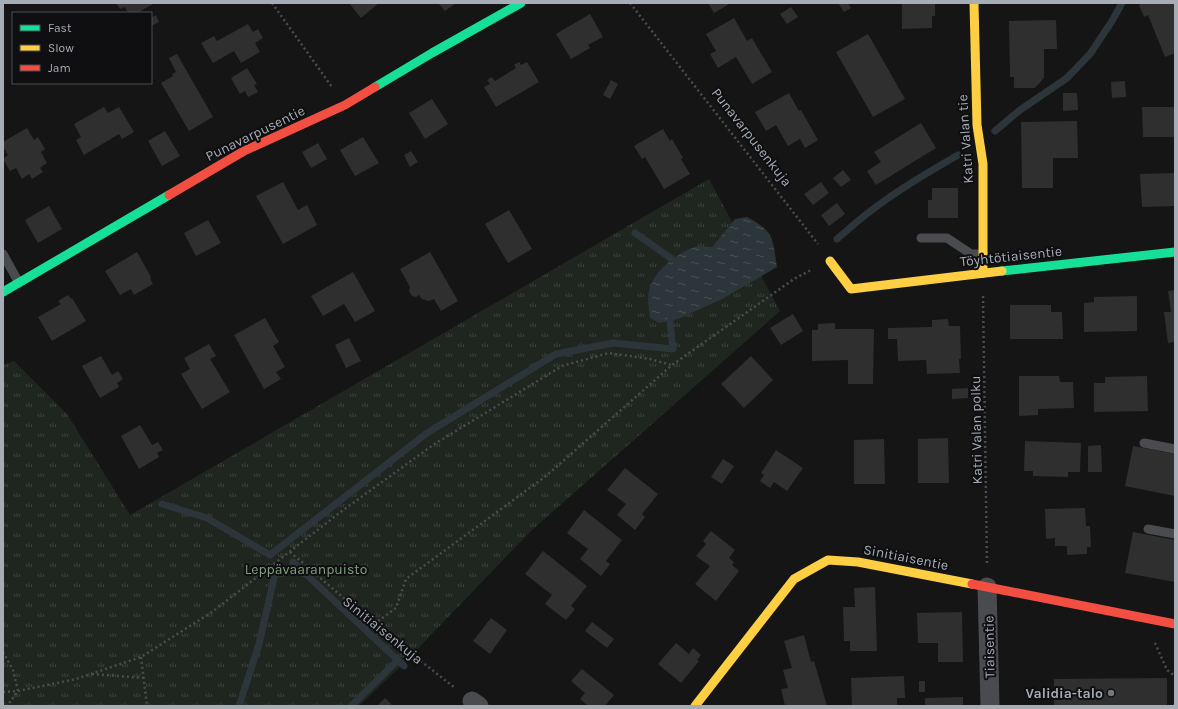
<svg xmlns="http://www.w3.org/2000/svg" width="1178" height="709" viewBox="0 0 1178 709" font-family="Karla,sans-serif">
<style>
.park{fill:url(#park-tufts)}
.water{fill:url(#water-ripples)}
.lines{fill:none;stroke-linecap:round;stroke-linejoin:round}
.stream{stroke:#2c353a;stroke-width:7}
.building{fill:#2f2f30}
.path{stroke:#4b4c4f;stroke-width:2.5;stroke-dasharray:2 3;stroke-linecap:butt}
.lane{stroke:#494b4e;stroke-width:9}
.street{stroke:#494b4e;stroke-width:19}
.fast{stroke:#16e098;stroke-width:9}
.slow{stroke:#ffcf43;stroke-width:9}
.jam{stroke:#f24e42;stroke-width:9}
.poi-dot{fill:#73787d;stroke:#0f0f11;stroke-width:1.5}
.labels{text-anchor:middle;stroke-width:4;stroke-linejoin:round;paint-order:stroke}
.street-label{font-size:14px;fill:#a6adb5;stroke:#0f0f11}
.park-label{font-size:14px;fill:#80a07e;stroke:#0f0f11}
.poi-label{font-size:14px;font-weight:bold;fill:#a6adb5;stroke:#0f0f11;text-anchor:end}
</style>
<defs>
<pattern id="park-tufts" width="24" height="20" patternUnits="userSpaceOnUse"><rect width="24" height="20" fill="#1f251f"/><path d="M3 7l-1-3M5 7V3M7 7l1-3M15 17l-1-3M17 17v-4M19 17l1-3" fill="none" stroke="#3d423d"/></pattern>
<pattern id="water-ripples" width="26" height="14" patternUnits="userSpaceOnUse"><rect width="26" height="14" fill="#2c353a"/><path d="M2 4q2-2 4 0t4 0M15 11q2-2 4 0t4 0" fill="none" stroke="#485054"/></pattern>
</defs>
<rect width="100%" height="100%" fill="#151515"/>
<path class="park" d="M709 179 780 311 532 530 405 662 359 706H3V365L14 361 67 414 130 515Z"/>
<path class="water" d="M747 217C775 232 772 237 777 267L722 299 678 319 659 323 650 318C649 309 647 299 649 290 654 270 680 250 699 246 703 246 708 247 712 247L735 219Z"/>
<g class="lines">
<g class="stream">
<path d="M995 131 1020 110 1067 78 1090 54 1112 21 1122 3"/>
<path d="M635 233 672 259"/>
<path d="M837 239C847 231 857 221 868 213 896 191 927 173 958 155"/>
<path d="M162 504 207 518 270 555 427 433 556 354 613 343 673 349 670 321"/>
<path d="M293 562 404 666"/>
<path d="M239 706 259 644 275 574"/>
<path d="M351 706 398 660"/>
</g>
</g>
<g class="building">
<path d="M116 3H155L137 13H128L125 7 120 9Z"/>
<path d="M349 3H379L361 18Z"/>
<path d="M438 3H456L445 11Z"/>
<path d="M708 3H731L714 13Z"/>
<path d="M838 3H848L851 8 844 12Z"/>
<path d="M902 3H935V16H932V28L902 29Z"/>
<path d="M1142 3H1175V53L1165 57 1148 15 1144 17 1139 5Z"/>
<path d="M791 7 798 17 787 24 780 14Z"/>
<path d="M590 14 603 37 588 45 590 48 571 59 556 34Z"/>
<path d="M156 15 159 22 151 26V18Z"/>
<path d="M734 18 747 41 752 38 772 72 752 84 736 57 718 68 710 54 716 51 706 34Z"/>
<path d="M1056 20 1057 49H1044V78L1035 88H1014V77H1010L1009 21Z"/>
<path d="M248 24 253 32 258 29 263 38 255 43 260 52 241 63 234 51 213 63 201 43 214 36 217 41Z"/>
<path d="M868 34 905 99 873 117 836 52Z"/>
<path d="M177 54 213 117 189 131 161 83 173 76 172 74 176 72 169 58Z"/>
<path d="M519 62 521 65 527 62 539 82 496 107 484 87 490 84 487 80 492 77 495 81 516 68 514 65Z"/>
<path d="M247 68 257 84 254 85 258 92 248 97 245 91 240 94 231 78Z"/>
<path d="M611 80 618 84 610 99 603 95Z"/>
<path d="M1125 81 1126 97 1112 98 1111 82Z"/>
<path d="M789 93 799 111 801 110 818 140 805 148 800 139 788 146 776 125 766 131 755 112Z"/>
<path d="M1063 93H1077L1078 110 1063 111Z"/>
<path d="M432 99 448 124 425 139 409 113Z"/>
<path d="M104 107 108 113 119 107 134 132 122 139 119 134 84 155 76 140 81 137 74 124Z"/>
<path d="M1142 107H1175V137H1143Z"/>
<path d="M1077 121 1078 158H1053V188H1022L1021 122Z"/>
<path d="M921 123 936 148 876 185 867 171 881 162 874 152Z"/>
<path d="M27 128 34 140 38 137 45 149 41 152 47 163 40 168 43 172 32 179 29 174 22 179 16 168 10 171 3 159 8 155 3 147V142Z"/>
<path d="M663 129 670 141 672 139 683 158 681 159 690 174 664 189 645 157 642 159 634 146Z"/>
<path d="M165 131 180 156 162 166 148 141Z"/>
<path d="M363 137 379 163 355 176 340 150Z"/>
<path d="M318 143 327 159 311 168 302 152Z"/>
<path d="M411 151 418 162 410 167 404 155Z"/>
<path d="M843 170 851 180 841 187 833 178Z"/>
<path d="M1175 173V206L1142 207 1140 174Z"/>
<path d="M283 182 298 210 307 205 317 225 283 244 256 196Z"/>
<path d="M821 182 829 193 813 205 804 194Z"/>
<path d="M932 188H958V218H928V200H932Z"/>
<path d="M837 203 845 214 829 226 821 215Z"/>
<path d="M49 206 62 229 38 243 25 220Z"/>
<path d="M509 210 532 249 508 263 485 224Z"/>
<path d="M208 220 221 243 196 256 184 233Z"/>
<path d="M137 252 151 277 150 278 153 284 134 295 131 289 120 295 105 271Z"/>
<path d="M430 252 458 301 441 311 434 299 429 301 422 299 419 295 416 297 412 296 409 291 410 287 400 269Z"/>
<path d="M353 272 375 311 355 322 344 304 323 316 311 296Z"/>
<path d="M1175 290V342L1168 343 1164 312H1171L1168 291Z"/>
<path d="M68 295 71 299 72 298 86 321 52 341 38 317 61 304 58 301Z"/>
<path d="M1137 296V331L1084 332V303L1094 302V297Z"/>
<path d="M1010 305H1051V312H1062L1063 339H1010Z"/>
<path d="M793 314 803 331 781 345 770 328Z"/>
<path d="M265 318 279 342 273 346 285 367 276 372 281 379 264 389 234 335Z"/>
<path d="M948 319 949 326H960L961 359H959L960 373 927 374 926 360 898 361 897 339H888V328L932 327V320Z"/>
<path d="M835 323V329H874L873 384H848V360L812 361V330H818V324Z"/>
<path d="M349 338 361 361 346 368 335 345Z"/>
<path d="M209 344 216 356 210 359 230 392 202 409 181 374 190 369 184 358Z"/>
<path d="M101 356 112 375 118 371 123 379 117 383 119 387 100 398 82 366Z"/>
<path d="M751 356 773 380 744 408 721 384Z"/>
<path d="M1019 376H1059L1060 382H1073L1074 408 1038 409V415L1019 416Z"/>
<path d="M1147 376 1148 411 1094 412V383H1105V377Z"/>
<path d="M968 388V398L952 399V389Z"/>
<path d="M140 425 152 445 158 442 163 450 157 453 159 457 139 469 121 436Z"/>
<path d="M948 438 949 483H918V439Z"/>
<path d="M884 439 885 484H854V440Z"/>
<path d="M1025 441 1081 443 1080 472H1068V477L1033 476V471H1024Z"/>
<path d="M1101 445 1102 472H1088V446Z"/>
<path d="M1133 446 1175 454V496L1125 486Z"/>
<path d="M776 450 803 468 787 491 774 482 770 488 760 481 764 475 761 473Z"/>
<path d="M723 459 734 466 722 484 711 477Z"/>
<path d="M625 468 658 494 642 514 645 517 635 530 617 515 626 504 607 490Z"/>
<path d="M1085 508 1086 526H1090L1091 547H1087V554L1067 555V546H1055V538L1046 539 1045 509Z"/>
<path d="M584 510 622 540 606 561 610 564 601 576 580 559 588 549 567 533Z"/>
<path d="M711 531 735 550 729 558 734 562 732 565 739 571 716 601 695 584 710 566 696 556 706 544 703 541Z"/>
<path d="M1133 532 1175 540V582L1125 573Z"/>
<path d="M543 551 587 586 571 606 575 609 566 620 545 604 552 595 525 574Z"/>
<path d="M875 587 877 651H850V641H844L843 607H855L854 588Z"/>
<path d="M962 612 963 662H938V643H918L917 613Z"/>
<path d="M491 618 507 630 490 654 473 641Z"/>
<path d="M592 622 614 639 607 648 585 631Z"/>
<path d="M804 635 811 662 814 661 827 706H785L781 689 788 688 783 670 792 668 784 641Z"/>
<path d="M676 643 689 654 693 648 701 655 697 660 699 661 681 683 658 664Z"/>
<path d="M582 669 614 695 605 706H588L580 699 585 693 571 681Z"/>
<path d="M904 676 905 698H897V706H852L851 678Z"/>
<path d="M1167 678V706H1054V679Z"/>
<rect x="919" y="681" width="6" height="11"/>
<path d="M963 697V706H925V698Z"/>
<path d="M385 698 393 706H377Z"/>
</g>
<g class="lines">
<g class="path">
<path d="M272 3 332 87"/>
<path d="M630 3 818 244"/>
<path d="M983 296 987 565"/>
<path d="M290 552 374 624 455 688"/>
<path d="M374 624 396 608 406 579 546 476 672 365 794 279 811 270"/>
<path d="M1155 643 1167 670 1175 676"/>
<path d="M3 652 13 670 18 691 7 706"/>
<path d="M141 657 147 706"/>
<path d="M92 674 144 678"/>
<path d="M3 692 18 691 76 679 141 657 212 612 342 511 433 445 562 366 609 353 650 359 671 365"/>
<path d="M1174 706 1175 704"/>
</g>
<g class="lane">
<path d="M921 238H947L971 254H984"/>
<path d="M3 254 19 283"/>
<path d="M1144 443 1175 449"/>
<path d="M1148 529 1175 534"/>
</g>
<g class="street">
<path d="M987 587 990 706"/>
<path d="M472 701 479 706"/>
</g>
<g class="fast">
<path d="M375 87 432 53 521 3"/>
<path d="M1002 271 1175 252"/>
<path d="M3 292 169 195"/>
</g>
<g class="slow">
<path d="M974 3 977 125 983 164V273"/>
<path d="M830 261 851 289 1002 271"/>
<path d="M695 706 794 579 828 560 858 562 972 584"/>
</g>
<g class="jam">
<path d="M169 195 244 151 345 105 375 87"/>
<path d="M972 584 1175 624"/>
</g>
</g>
<circle class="poi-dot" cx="1111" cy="693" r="4"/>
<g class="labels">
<g class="street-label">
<text transform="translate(255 133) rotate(-26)" y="5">Punavarpusentie</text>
<text transform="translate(752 137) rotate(52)" y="5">Punavarpusenkuja</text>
<text transform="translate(965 139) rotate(-94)" y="5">Katri Valan tie</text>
<text transform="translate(1011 256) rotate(-6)" y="5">Töyhtötiaisentie</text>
<text transform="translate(976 430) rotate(-91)" y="5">Katri Valan polku</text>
<text transform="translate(906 557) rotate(11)" y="5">Sinitiaisentie</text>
<text transform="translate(383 630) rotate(39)" y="5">Sinitiaisenkuja</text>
<text transform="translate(989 647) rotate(-91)" y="5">Tiaisentie</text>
</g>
<g class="park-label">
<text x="306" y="574">Leppävaaranpuisto</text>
</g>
<g class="poi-label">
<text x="1103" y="698">Validia-talo</text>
</g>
</g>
<rect width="1178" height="709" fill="none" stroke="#a6adb5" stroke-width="8"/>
<rect x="12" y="12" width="140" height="72" fill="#0f0f11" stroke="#4b4e53"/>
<rect x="20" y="25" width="20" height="6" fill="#16e098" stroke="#4b4e53"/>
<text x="48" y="32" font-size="12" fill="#a6adb5">Fast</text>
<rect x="20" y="45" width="20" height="6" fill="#ffcf43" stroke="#4b4e53"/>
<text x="48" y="52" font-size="12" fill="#a6adb5">Slow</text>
<rect x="20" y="65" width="20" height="6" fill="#f24e42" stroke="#4b4e53"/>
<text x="48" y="72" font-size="12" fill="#a6adb5">Jam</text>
</svg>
